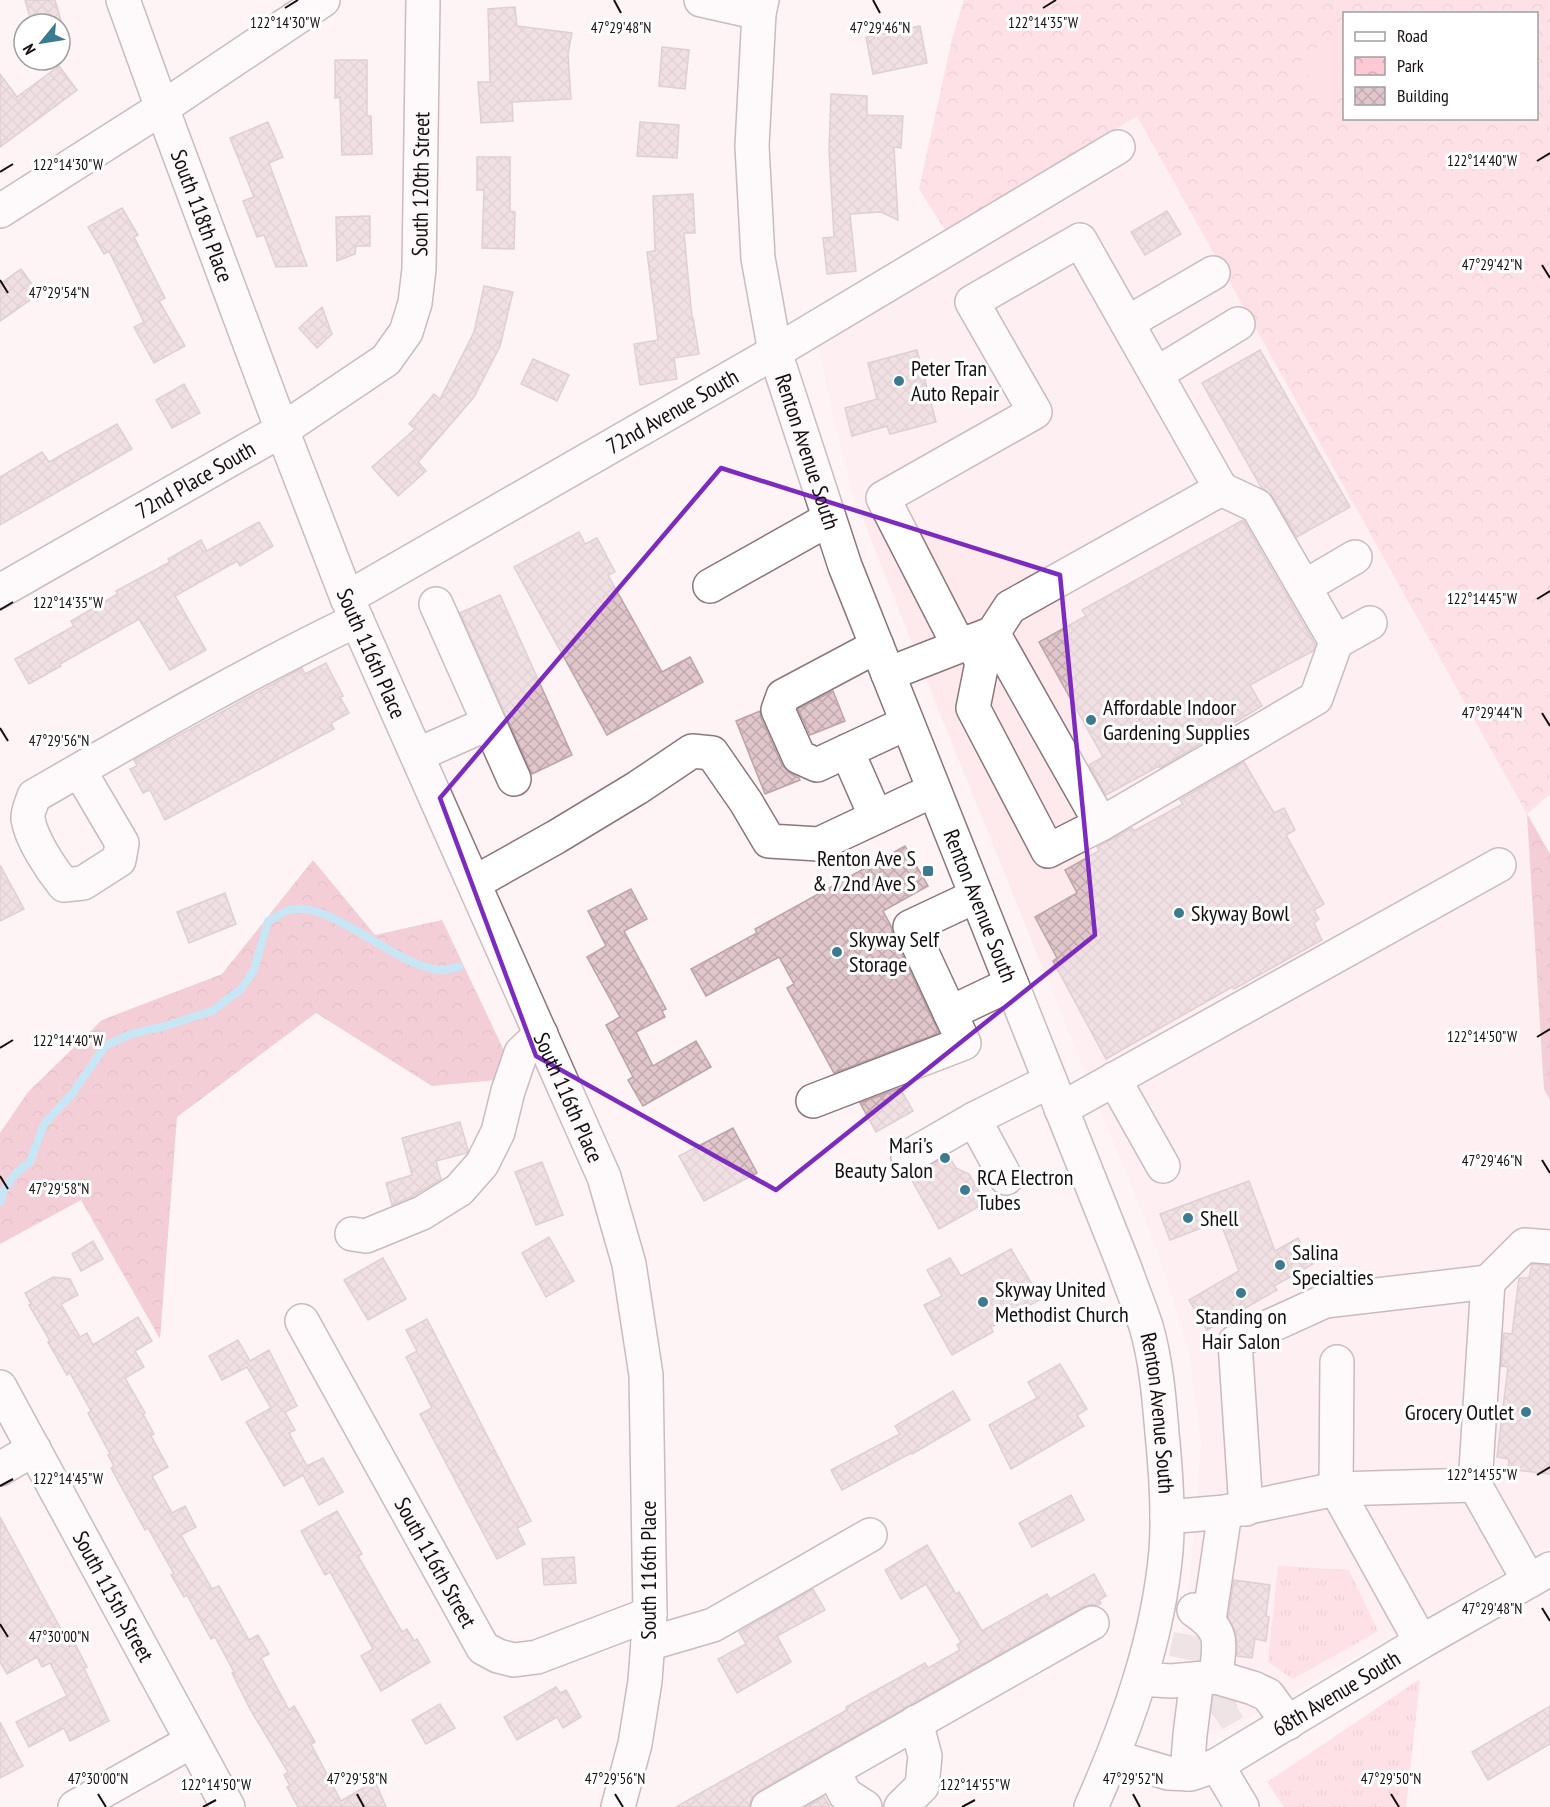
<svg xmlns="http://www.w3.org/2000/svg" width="1550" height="1807" viewBox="0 0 1550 1807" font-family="'PT Sans Narrow',sans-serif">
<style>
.built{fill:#fee9ed}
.grass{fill:url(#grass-tufts)}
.forest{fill:url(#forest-crowns)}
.park{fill:url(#park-crowns);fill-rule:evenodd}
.garden{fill:#fec9d4}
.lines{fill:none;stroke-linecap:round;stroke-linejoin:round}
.stream{stroke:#88d8f5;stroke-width:8}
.building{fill:url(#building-cross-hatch);stroke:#bba3a8;stroke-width:1.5}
.minor-tunnel{stroke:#dbd1d3;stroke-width:33;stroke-dasharray:33 16;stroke-linecap:butt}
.minor-casing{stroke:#8c767a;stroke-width:36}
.major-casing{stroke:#8c767a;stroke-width:36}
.minor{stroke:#fff;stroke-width:33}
.major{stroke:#fff;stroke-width:33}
.marked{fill:none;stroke:#7b2cbf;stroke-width:4.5;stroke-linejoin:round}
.ticks{fill:none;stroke:#150d0e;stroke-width:2}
.poi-dot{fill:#3c7a90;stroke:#fff;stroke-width:2}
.labels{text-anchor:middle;stroke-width:6;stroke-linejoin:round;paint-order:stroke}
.street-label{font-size:22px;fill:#150d0e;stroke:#fff}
.poi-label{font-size:22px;fill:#150d0e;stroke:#fff;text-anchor:start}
.ticks-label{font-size:15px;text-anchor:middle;fill:#150d0e;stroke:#fff;stroke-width:6;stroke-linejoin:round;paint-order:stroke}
</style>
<defs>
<pattern id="grass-tufts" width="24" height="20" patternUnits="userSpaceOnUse" patternTransform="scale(1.5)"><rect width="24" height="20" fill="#fec9d4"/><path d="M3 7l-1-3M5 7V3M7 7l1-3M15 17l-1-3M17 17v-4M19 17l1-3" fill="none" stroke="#d9abb5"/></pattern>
<pattern id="forest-crowns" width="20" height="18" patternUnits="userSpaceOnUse" patternTransform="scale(1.5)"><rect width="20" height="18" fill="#e79faf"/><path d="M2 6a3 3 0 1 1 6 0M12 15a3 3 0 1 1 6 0" fill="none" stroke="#c58895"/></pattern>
<pattern id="park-crowns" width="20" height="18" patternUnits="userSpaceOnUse" patternTransform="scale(1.5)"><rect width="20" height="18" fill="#fec9d4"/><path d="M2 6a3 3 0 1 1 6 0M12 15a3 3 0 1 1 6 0" fill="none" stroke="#d9abb5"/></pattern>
<pattern id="building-cross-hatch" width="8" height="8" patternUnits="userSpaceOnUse" patternTransform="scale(1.5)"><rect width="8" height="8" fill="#e1c7cc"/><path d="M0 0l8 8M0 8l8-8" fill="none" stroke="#c0aaae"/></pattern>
</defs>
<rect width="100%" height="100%" fill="#fef4f6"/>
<path class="built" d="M1137 116 1550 854V1546L1228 1730 1202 1737 1184 1738 1171 1726 1169 1709 1190 1579 1201 1442 1189 1354 1159 1255 936 704 852 491 830 402 811 314 947 233Z"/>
<g class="grass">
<path d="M1278 1566 1349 1570 1378 1631 1293 1679 1268 1662Z"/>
<path d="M1420 1679 1406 1807H1284L1267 1782Z"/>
</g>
<g class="forest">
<path d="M1527 814 1550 854V1100L1544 1089Z"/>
<path d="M313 860 375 935 442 920 517 1078 432 1086 316 1013 177 1117 160 1339 81 1200 0 1244V1133L28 1092 102 1020 222 974Z"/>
</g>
<path class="park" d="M964 0H1550V794L1527 814 1137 116 947 233 919 189 952 39ZM1344 14H1536V118H1344Z"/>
<path class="garden" d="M1344 25V85L1327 99 1298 63Z"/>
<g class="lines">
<path class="stream" d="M0 1202 4 1190 16 1173 30 1162 44 1124 72 1094 105 1046 131 1034 165 1026 212 1011 241 989 254 970 268 921C275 918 282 912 289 910 329 898 395 967 441 970 446 970 453 968 459 967"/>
</g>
<g class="building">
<path d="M25 0H55L62 24H32Z"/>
<path d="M515 7 517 26 572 33 568 54 571 99 512 102 513 121 481 123 478 82H490L488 9Z"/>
<path d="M920 26 927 63 873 74 866 37Z"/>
<path d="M662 47 689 50 685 89 659 86Z"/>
<path d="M335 60H367V116H371L372 154 342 155 340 97 335 98Z"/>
<path d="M59 66 77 90 0 147V74L17 97Z"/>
<path d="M831 94 867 96V115L903 116 901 148 894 147 898 220 881 212 850 214 856 271 827 274 823 238 834 237 829 150Z"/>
<path d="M268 122 283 157 269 163 307 266 276 267 264 235 257 237 243 201 254 197 230 138Z"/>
<path d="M640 122 679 125 677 158 637 156Z"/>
<path d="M477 157H510V211L515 212 514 249 482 248 484 190H477Z"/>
<path d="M693 194 695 233H684L692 318H693L699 354 674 358 677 379 640 385 634 344 658 340 647 252 655 251 653 196Z"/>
<path d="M122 208 138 235 134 237 165 298 159 301 185 346 154 363 134 327 144 322 109 251 104 254 88 227Z"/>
<path d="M1167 211 1181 234 1145 255 1131 232Z"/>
<path d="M370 216V246H356L355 254 337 261 336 217Z"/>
<path d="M21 269 39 294 0 321V284Z"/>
<path d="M484 286 513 292 500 346 474 397 418 462 426 471 398 496 372 467 415 429 409 424 434 394 440 399 474 332Z"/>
<path d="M322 307 332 334 317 348 299 328Z"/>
<path d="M917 350 936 422 890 434 887 426 852 436 845 408 877 399 868 363Z"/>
<path d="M1260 350 1350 507 1297 537 1273 497 1261 487 1202 383Z"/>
<path d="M533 359 569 375 557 401 521 384Z"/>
<path d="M184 384 200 413 172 428 156 400Z"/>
<path d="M117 424 132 449 0 525V477L42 452 49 462Z"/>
<path d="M1243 520 1315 644 1313 651 1250 685 1262 706 1160 768 1159 766 1106 795 1089 765 1103 757 1039 642 1086 616 1082 610Z"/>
<path d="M259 522 273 546 240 566 237 561 175 596 206 650 170 670 139 619 60 664 61 666 29 684 15 659 74 626 71 621 118 594 116 591 170 562 168 559 201 540 207 551Z"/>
<path d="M579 532 585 544 597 538 615 572 608 575 662 672 690 657 703 682 607 735 514 567Z"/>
<path d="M500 595 572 755 532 774 460 613Z"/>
<path d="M326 663 343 696 340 697 349 713 331 723 334 729 165 820 150 790 143 793 130 769 137 766 134 760 302 668 305 674Z"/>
<path d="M833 691 845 721 810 735 798 709Z"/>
<path d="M760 711 761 718 782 765 791 774 799 778 800 780 765 794 736 721Z"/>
<path d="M1244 762 1274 813 1284 808 1295 830 1286 835 1324 904 1314 910 1319 919 1314 923 1322 940 1234 989 1232 987 1106 1059 1053 961 1057 958 1035 917 1077 893 1065 870 1099 851 1097 847 1132 828 1134 831 1183 804 1180 800Z"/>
<path d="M905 846 928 886 883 911 891 926 893 935 939 1033 834 1073 787 988 794 984 779 957 706 996 691 969 757 933 755 929Z"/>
<path d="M0 865 24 909 0 921Z"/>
<path d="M631 889 647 919 624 931 666 1009 662 1011 665 1017 636 1032 653 1066 696 1041 711 1067 643 1106 628 1080 633 1077 606 1025 620 1017 587 957 606 946 588 911Z"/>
<path d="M225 893 236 924 189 943 177 912Z"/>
<path d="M900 1088 913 1111 876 1132 860 1103Z"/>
<path d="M460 1122 468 1150 467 1153 436 1161 441 1179 413 1196 392 1205 386 1183 412 1175 402 1138Z"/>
<path d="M733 1128 757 1173 704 1201 679 1156Z"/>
<path d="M948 1155 956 1168 969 1174 985 1203 939 1229 909 1175 917 1173Z"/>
<path d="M542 1162 563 1215 536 1225 515 1172Z"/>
<path d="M1249 1181 1275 1251 1298 1238 1313 1264 1274 1286 1277 1290 1207 1330 1189 1300 1239 1271 1220 1221 1170 1240 1160 1214Z"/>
<path d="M549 1237 574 1281 546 1297 522 1253Z"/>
<path d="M93 1241 103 1259 81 1271 72 1254Z"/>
<path d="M1011 1249 1041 1299 991 1327 993 1332 952 1355 924 1305 942 1296 927 1270 950 1258 961 1276Z"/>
<path d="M383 1258 406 1299 368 1320 344 1280Z"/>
<path d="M1532 1264 1550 1266V1474L1508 1469 1509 1459 1497 1457 1508 1367 1501 1366 1504 1333 1512 1334 1519 1278H1529Z"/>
<path d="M53 1277 70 1279 78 1295 61 1304 80 1337 87 1333 93 1345 138 1317 152 1341 135 1351 144 1367 125 1378 145 1413 143 1414 154 1434 151 1436 168 1467 152 1476 172 1513 185 1506 196 1527 181 1535 212 1589 219 1586 249 1640 258 1635 269 1654 261 1658 289 1710 294 1706 315 1742 311 1744 341 1801 375 1781 386 1807H298L287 1787 290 1786 284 1775 288 1772 250 1709 232 1673 234 1672 215 1637 211 1639 187 1595 184 1597 171 1575 174 1574 148 1528 145 1530 111 1468 114 1466 108 1455 110 1454 88 1413 91 1411 70 1373 67 1375 48 1342 50 1341 29 1305 31 1304 25 1293Z"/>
<path d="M427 1319 531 1521 517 1528 525 1544 497 1559 420 1414 432 1408 406 1357 417 1351 406 1330Z"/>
<path d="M238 1340 250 1361 269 1350 297 1406 285 1412 295 1430 289 1433 307 1466 323 1458 343 1492 319 1505 303 1475 284 1486 246 1422 271 1408 247 1367 222 1380 209 1356Z"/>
<path d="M1060 1364 1087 1409 1077 1415 1084 1426 1011 1469 989 1425 1037 1398 1028 1382Z"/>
<path d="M953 1391 970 1420 912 1454 911 1453 842 1490 831 1470 900 1434 895 1426Z"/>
<path d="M1071 1495 1084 1520 1032 1547 1019 1523Z"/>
<path d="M337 1511 362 1554 358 1556 402 1632 407 1629 414 1641 417 1639 430 1662 381 1691 361 1656 373 1649 330 1572 325 1575 301 1531Z"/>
<path d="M0 1517 64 1635 70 1646 75 1644 87 1667 84 1668 109 1721 70 1741 64 1728 29 1747 16 1722 67 1696 50 1663 42 1667 37 1657 7 1674 0 1662Z"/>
<path d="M927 1545 956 1594 959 1592 982 1631 1047 1594 1050 1599 1094 1574 1106 1596 1099 1600 1101 1603 1097 1606 1092 1604 1083 1607 759 1791 752 1798 749 1807H676L847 1710 846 1707 925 1663 928 1668 960 1650 957 1645 961 1642 926 1584 901 1599 885 1570Z"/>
<path d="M574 1557 576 1583 544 1585 542 1559Z"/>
<path d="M1234 1580 1270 1585 1266 1616 1269 1617 1266 1641 1255 1639 1252 1658 1237 1656 1236 1633 1228 1617Z"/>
<path d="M813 1589 825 1610 777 1636 791 1662 737 1693 718 1659 746 1644 739 1632Z"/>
<path d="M556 1687 560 1693 566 1690 581 1717 563 1728 557 1717 517 1740 504 1717Z"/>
<path d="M1214 1696 1234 1702 1236 1705 1217 1719 1212 1712Z"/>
<path d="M440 1704 455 1728 426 1744 412 1720Z"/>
<path d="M1550 1706V1744L1488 1780 1472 1752Z"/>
<path d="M0 1722 23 1766 0 1778Z"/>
<path d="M824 1797 830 1807H806Z"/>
</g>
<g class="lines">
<g class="minor-tunnel">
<path d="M1185 1659 1190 1635"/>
<path d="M1214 1715 1235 1703"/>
</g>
<g class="minor-casing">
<g id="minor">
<path id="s1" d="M123 0 162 108 282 430 347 598 604 1177 629 1264 646 1375 650 1614 645 1681 635 1744 618 1807"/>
<path d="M701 0 759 13"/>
<path d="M0 211 162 108 323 0"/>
<path d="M1127 323 1213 273"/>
<path d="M1156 374 1238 324"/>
<path d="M1221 489 1257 506 1336 642 1370 623"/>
<path d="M710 586 829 519"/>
<path d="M1304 587 1355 557"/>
<path id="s2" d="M0 591 282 430 386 360 406 332 415 303 419 269 423 0"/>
<path id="s3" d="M347 598 775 352 1118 147"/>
<path d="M972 641 982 663 973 708 1048 851 1101 824 993 633"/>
<path d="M877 646 783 696 778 710 799 757 817 765 907 723"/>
<path d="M888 674 993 633 1010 607 1221 489 1080 240 972 302 1035 412 883 498 959 646"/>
<path d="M489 723 514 779"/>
<path d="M847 751 876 817"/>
<path d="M417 755 489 723 436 604"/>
<path d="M79 770 122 843 119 860 83 883 64 885C51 869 31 839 28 819 27 812 32 803 34 796 140 735 246 673 357 620"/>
<path d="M1101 824 1316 698 1336 642"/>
<path d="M474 883 556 837 637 788 692 751 712 753 746 802 769 841 819 844 934 790"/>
<path d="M976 896 910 927 950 1013 1011 984"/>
<path d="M1114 1079 1163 1166"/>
<path d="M813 1101 964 1043 950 1013"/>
<path d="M1061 1109 1499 865"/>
<path d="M974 1119 1006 1178"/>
<path d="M908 1157 974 1119 1050 1081"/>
<path d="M352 1234 366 1236 422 1213 459 1190 482 1164 498 1132 508 1091 521 1053 541 1034"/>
<path id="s4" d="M302 1321 483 1648 498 1656 514 1660 537 1657 650 1614"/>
<path d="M1337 1362 1336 1489 1421 1642"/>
<path id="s5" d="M0 1387 228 1807"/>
<path d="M0 1469 34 1449"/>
<path d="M1246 1509 1235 1342 1325 1301 1488 1282"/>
<path d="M1167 1517 1225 1512 1336 1489 1475 1485"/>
<path d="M1529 1581 1475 1485 1488 1282 1525 1245 1550 1247"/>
<path d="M1194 1610C1226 1632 1219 1643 1216 1677"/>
<path d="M1209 1620 1225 1512"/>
<path d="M648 1644 713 1625 870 1535"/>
<path d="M1140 1679 1171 1681 1216 1677 1253 1688 1268 1695 1288 1723"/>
<path id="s6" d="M1114 1757 1168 1773 1191 1774 1217 1765 1421 1642 1550 1569"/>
<path d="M1217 1765 1242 1807"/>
<path d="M833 1770 845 1794 865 1807"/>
<path d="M1187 1774 1190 1735 1197 1679"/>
<path d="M75 1807 192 1741"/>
<path d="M768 1807 1092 1623"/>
<path d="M901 1807 922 1786 925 1756 916 1722"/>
</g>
</g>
<g class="major-casing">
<g id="major">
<path id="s7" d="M762 0 759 13 752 146 758 258 775 352 845 566 1124 1266C1131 1286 1139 1305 1146 1326 1156 1360 1159 1397 1162 1433 1166 1472 1169 1512 1166 1551 1158 1640 1127 1726 1091 1807"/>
</g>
</g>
<use href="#minor" class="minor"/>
<use href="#major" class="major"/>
</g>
<path d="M0 0H1550V1807H0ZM721 468 1060 575 1095 935 776 1190 536 1056 440 798Z" fill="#fef4f6" fill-opacity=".55" fill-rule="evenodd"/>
<path class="marked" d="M721 468 1060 575 1095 935 776 1190 536 1056 440 798Z"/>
<path class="ticks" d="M614 0 621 13M873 0 880 13M285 8 298 0M1043 8 1056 0M1537 161 1550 153M0 172 13 164M1542 265 1550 278M0 280 8 293M1537 599 1550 591M0 610 13 602M1542 713 1550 726M0 728 8 741M1537 1037 1550 1029M0 1048 13 1040M1542 1160 1550 1173M0 1176 8 1189M1537 1475 1550 1467M0 1486 13 1479M1542 1608 1550 1621M0 1624 8 1637M98 1794 106 1807M357 1794 364 1807M615 1794 623 1807M1133 1794 1140 1807M1391 1794 1399 1807M203 1807 216 1800M962 1807 975 1800"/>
<g class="poi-dot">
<circle cx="899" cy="381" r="6"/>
<circle cx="1091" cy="720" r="6"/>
<rect x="922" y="865" width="12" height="12" rx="3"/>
<circle cx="1179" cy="913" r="6"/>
<circle cx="837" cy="952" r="6"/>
<circle cx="945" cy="1158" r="6"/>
<circle cx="965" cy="1190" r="6"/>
<circle cx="1188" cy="1218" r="6"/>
<circle cx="1280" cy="1265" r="6"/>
<circle cx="1241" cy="1293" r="6"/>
<circle cx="983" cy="1302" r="6"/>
<circle cx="1526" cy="1412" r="6"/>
</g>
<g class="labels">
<g class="street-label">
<text dy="8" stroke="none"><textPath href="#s2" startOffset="634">South 120th Street</textPath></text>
<text dy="8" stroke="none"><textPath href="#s1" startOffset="230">South 118th Place</textPath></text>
<text dy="8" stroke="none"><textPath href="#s3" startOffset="375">72nd Avenue South</textPath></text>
<text dy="8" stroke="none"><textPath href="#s7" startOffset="459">Renton Avenue South</textPath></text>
<text dy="8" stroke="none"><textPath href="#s2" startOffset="225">72nd Place South</textPath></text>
<text dy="8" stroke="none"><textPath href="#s1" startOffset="699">South 116th Place</textPath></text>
<text dy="8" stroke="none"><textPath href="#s7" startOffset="945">Renton Avenue South</textPath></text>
<text dy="8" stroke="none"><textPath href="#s1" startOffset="1185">South 116th Place</textPath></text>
<text dy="8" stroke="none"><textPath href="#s7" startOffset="1485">Renton Avenue South</textPath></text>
<text dy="8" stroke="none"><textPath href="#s4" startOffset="276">South 116th Street</textPath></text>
<text transform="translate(648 1570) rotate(-90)" y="8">South 116th Place</text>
<text dy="8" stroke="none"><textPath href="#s5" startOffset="238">South 115th Street</textPath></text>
<text dy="8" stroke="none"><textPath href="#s6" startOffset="246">68th Avenue South</textPath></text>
</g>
<g class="poi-label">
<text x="911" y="376">Peter Tran<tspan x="911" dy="25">Auto Repair</tspan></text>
<text x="1103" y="715">Affordable Indoor<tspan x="1103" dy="25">Gardening Supplies</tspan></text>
<text x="916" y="866" text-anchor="end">Renton Ave S<tspan x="916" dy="25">&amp; 72nd Ave S</tspan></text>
<text x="1191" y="921">Skyway Bowl</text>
<text x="849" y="947">Skyway Self<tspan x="849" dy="25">Storage</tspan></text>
<text x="933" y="1153" text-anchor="end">Mari's<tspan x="933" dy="25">Beauty Salon</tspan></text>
<text x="977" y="1185">RCA Electron<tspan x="977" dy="25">Tubes</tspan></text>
<text x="1200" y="1226">Shell</text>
<text x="1292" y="1260">Salina<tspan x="1292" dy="25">Specialties</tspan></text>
<text x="995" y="1297">Skyway United<tspan x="995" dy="25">Methodist Church</tspan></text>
<text x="1241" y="1324" text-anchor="middle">Standing on<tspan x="1241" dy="25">Hair Salon</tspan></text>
<text x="1514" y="1420" text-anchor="end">Grocery Outlet</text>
</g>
</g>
<g class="ticks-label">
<text x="285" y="28">122°14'30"W</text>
<text x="1043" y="28">122°14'35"W</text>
<text x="621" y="33">47°29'48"N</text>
<text x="880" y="33">47°29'46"N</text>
<text x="1482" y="166">122°14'40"W</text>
<text x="68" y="170">122°14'30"W</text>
<text x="1492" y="270">47°29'42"N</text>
<text x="59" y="298">47°29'54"N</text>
<text x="1482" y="604">122°14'45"W</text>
<text x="68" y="608">122°14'35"W</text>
<text x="1492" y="718">47°29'44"N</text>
<text x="59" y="746">47°29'56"N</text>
<text x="1482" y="1042">122°14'50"W</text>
<text x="68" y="1046">122°14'40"W</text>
<text x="1492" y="1166">47°29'46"N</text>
<text x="59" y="1194">47°29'58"N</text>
<text x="1482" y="1480">122°14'55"W</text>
<text x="68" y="1484">122°14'45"W</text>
<text x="1492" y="1614">47°29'48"N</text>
<text x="59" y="1642">47°30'00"N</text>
<text x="98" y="1784">47°30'00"N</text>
<text x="357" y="1784">47°29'58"N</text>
<text x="615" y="1784">47°29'56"N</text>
<text x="1133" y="1784">47°29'52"N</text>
<text x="1391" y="1784">47°29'50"N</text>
<text x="216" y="1790">122°14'50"W</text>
<text x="975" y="1790">122°14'55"W</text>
</g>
<rect x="1343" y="12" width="195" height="108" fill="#ffffff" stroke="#a19e9f" stroke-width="1.5"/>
<rect x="1355" y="32" width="30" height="9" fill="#ffffff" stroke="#a19e9f" stroke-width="1.5"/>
<text x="1397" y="42" font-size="18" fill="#150d0e">Road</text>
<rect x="1355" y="57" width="30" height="18" fill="url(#park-crowns)" stroke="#a19e9f" stroke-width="1.5"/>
<text x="1397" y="72" font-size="18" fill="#150d0e">Park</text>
<rect x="1355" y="87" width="30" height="18" fill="url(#building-cross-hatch)" stroke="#a19e9f" stroke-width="1.5"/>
<text x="1397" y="102" font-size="18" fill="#150d0e">Building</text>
<g transform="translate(42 42) rotate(240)"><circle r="28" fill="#ffffff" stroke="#a19e9f" stroke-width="1.5"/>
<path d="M0-4.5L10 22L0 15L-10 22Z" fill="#3c7a90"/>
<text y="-9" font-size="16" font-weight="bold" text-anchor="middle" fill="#150d0e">N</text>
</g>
</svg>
